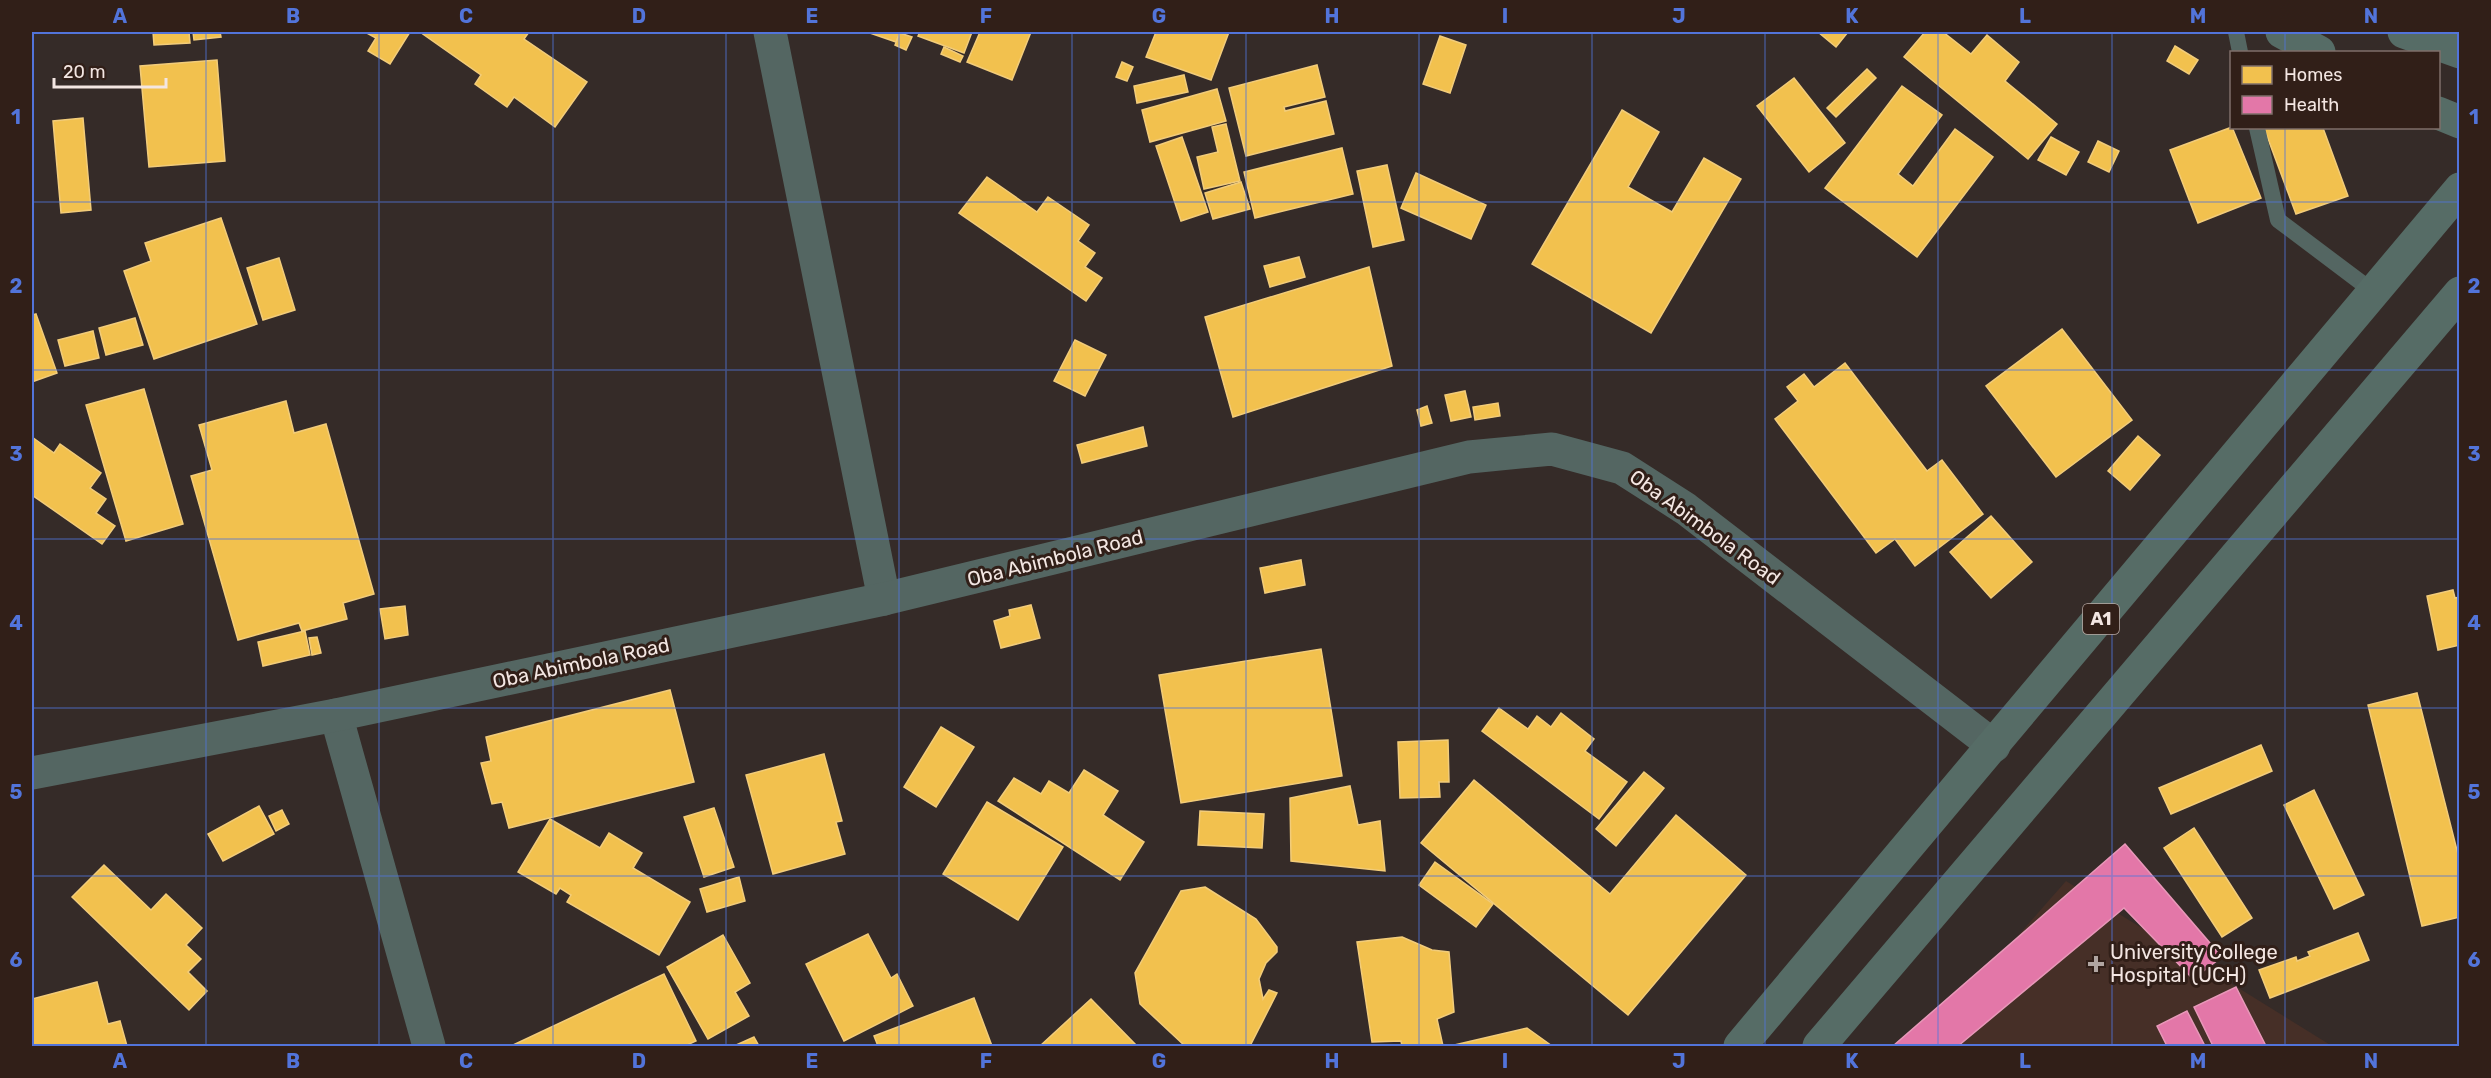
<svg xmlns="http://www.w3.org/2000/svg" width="2491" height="1078" viewBox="0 0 2491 1078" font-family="Rubik,sans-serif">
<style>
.built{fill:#462f27}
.homes{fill:#f2c14e;stroke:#f2cc7a;stroke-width:1.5}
.health{fill:#e377a8;stroke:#e898b9;stroke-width:1.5}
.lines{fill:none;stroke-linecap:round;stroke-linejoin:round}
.service{stroke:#546662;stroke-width:16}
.minor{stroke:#546662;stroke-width:33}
.trunk{stroke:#566c66;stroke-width:33}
.grid{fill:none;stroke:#5274da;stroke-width:1.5;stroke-opacity:0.55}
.poi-dot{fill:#b0a5a1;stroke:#311f18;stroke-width:2}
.labels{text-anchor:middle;stroke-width:6;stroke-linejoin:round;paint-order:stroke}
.shield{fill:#311f18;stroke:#b9aaa5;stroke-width:1.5}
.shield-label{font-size:18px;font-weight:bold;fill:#f3e6e2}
.street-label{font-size:20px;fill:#f3e6e2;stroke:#311f18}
.poi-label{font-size:20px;fill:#f3e6e2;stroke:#311f18;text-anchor:start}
.neatline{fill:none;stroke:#5274da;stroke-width:2}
.grid-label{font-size:20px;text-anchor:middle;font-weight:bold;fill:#5274da}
</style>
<rect width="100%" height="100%" fill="#352b28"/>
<path class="built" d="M2066 881 2332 1046H1921Z"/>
<g class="homes">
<path d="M153 32H189L190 43 154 45Z"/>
<path d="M193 32H220L221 37 194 40Z"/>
<path d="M365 32H410L390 64 368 51 376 38Z"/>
<path d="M420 32H529L524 39 587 82 555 127 514 97 507 107 475 84 481 75Z"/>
<path d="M867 32H900L896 42Z"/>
<path d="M920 32H972L964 53 918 36Z"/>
<path d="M980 32H1031L1012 80 967 62Z"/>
<path d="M1156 32H1229L1211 80 1146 57Z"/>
<path d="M1818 32H1848L1836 47Z"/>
<path d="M1925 32H1943L1971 54 1987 35 2019 62 2005 81 2057 124 2028 159 1904 57Z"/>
<path d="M900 33 912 37 906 50 895 45Z"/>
<path d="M1440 36 1466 45 1450 93 1423 84Z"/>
<path d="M2175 46 2198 60 2189 74 2167 61Z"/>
<path d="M944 47 963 56 960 62 941 54Z"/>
<path d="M217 60 225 161 149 167 140 66Z"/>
<path d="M1122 62 1133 67 1127 81 1116 77Z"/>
<path d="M1317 65 1325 97 1284 107 1285 111 1326 101 1334 134 1246 156 1229 88Z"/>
<path d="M1867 69 1876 78 1836 117 1827 108Z"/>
<path d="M1184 75 1188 92 1137 103 1134 86Z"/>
<path d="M1794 78 1845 143 1809 172 1757 106Z"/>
<path d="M1902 86 1942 115 1898 174 1913 186 1955 129 1993 157 1917 257 1825 188Z"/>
<path d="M1217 89 1226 121 1150 142 1142 110Z"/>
<path d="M1622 110 1659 132 1628 187 1672 212 1704 158 1741 179 1651 333 1532 264Z"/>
<path d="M83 118 91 210 61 213 53 121Z"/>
<path d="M1226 124 1240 181 1204 189 1197 157 1218 152 1212 127Z"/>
<path d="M2232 127 2261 198 2198 223 2170 150Z"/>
<path d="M2264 128H2323L2348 196 2296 214Z"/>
<path d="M1182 137 1208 212 1181 221 1156 146Z"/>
<path d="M2051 137 2079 152 2066 175 2038 160Z"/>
<path d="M2098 141 2119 151 2109 172 2088 162Z"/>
<path d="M1342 148 1353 194 1255 218 1244 172Z"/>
<path d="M1387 165 1404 240 1373 247 1357 171Z"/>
<path d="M1416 173 1486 205 1471 239 1401 208Z"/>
<path d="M987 177 1037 212 1048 197 1089 225 1078 241 1095 253 1085 267 1102 278 1086 301 959 213Z"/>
<path d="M1241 182 1250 209 1213 219 1205 193Z"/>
<path d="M221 218 257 324 154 359 124 271 151 261 145 243Z"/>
<path d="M1299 257 1305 277 1270 287 1264 266Z"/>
<path d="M279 258 295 310 263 320 247 268Z"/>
<path d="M1369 267 1392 366 1233 417 1205 317Z"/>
<path d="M36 314 57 373 32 382V315Z"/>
<path d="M135 318 143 345 106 355 99 328Z"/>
<path d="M2062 329 2132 420 2056 477 1986 386Z"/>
<path d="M93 331 99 358 65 366 58 340Z"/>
<path d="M1075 340 1106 355 1085 396 1054 381Z"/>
<path d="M1845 363 1927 471 1942 460 1983 514 1915 566 1895 539 1876 553 1775 419 1798 401 1787 387 1804 374 1814 387Z"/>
<path d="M144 389 183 524 126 541 86 405Z"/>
<path d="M1465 391 1471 417 1451 421 1445 395Z"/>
<path d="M286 401 294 433 326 424 374 594 343 603 347 619 302 631 299 623 238 640 191 476 212 470 199 425Z"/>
<path d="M1498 403 1500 416 1475 420 1473 407Z"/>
<path d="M1427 406 1432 423 1421 426 1417 410Z"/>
<path d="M1143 427 1147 446 1082 463 1077 445Z"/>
<path d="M2138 436 2160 455 2130 490 2108 471Z"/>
<path d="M32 437 54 453 60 444 101 473 90 488 106 499 96 513 115 526 102 544 32 495Z"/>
<path d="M1991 516 2032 562 1991 598 1950 552Z"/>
<path d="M1301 560 1305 585 1265 593 1260 568Z"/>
<path d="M2453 590 2455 598 2460 597V645L2438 650 2427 596Z"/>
<path d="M1031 605 1040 638 1001 648 994 621 1010 616 1009 610Z"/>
<path d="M405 606 408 635 385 639 380 609Z"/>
<path d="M305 631 310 655 263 666 258 642Z"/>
<path d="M317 637 321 653 312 655 309 638Z"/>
<path d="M1321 649 1342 776 1181 803 1159 675Z"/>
<path d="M670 690 694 782 509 828 502 802 492 804 481 763 491 761 486 737Z"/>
<path d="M2417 693 2460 862V917L2422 926 2368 705Z"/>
<path d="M1499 708 1528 729 1537 716 1551 727 1561 713 1594 739 1585 751 1627 782 1599 819 1482 731Z"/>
<path d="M941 727 974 747 936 807 904 787Z"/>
<path d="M1448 740 1449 782H1439L1440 797 1400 798 1398 742Z"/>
<path d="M2261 745 2272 771 2171 814 2159 788Z"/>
<path d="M824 754 842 821 836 822 845 854 773 874 746 775Z"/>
<path d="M1084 770 1118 791 1103 815 1144 842 1120 880 998 801 1014 778 1041 794 1049 781 1069 793Z"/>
<path d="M1644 772 1664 788 1616 846 1596 829Z"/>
<path d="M1474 780 1610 894 1676 815 1746 875 1628 1015 1421 843Z"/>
<path d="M1350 786 1358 825 1380 821 1385 871 1291 861 1290 798Z"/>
<path d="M2314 790 2364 895 2334 909 2284 805Z"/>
<path d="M987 802 1063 847 1018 920 943 874Z"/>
<path d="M259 806 274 834 223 861 208 834Z"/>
<path d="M714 808 734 867 704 877 684 817Z"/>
<path d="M282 810 289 824 276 831 269 816Z"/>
<path d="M1200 811 1264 814 1262 848 1198 845Z"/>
<path d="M550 819 600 848 609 833 642 853 633 868 690 902 659 955 567 902 571 895 560 888 556 894 518 872Z"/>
<path d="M2194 828 2252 918 2222 937 2164 848Z"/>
<path d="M1435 862 1493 904 1476 927 1419 885Z"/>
<path d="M104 865 151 910 166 894 202 928 186 945 201 959 188 972 207 991 189 1010 72 897Z"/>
<path d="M739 877 745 901 707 912 700 889Z"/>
<path d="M1205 887 1256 919 1277 947V952L1266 963 1259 979 1263 999 1269 990 1277 993 1250 1046H1185L1140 1004 1135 973 1181 891Z"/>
<path d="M2358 933 2369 960 2270 998 2259 970 2296 957 2297 961 2310 956 2308 952Z"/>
<path d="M868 934 891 978 897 974 913 1006 844 1041 806 964Z"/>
<path d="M723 935 750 983 735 992 749 1016 708 1039 667 967Z"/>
<path d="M1402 937 1432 950 1449 952 1454 1012 1437 1019 1443 1046H1402L1401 1041 1372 1042 1357 942Z"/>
<path d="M664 974 696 1041 685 1046H511Z"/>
<path d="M97 982 108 1024 120 1021 127 1046H32V999Z"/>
<path d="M974 998 992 1046H878L874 1036Z"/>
<path d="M1091 999 1137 1046H1040Z"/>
<path d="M1527 1028 1552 1046H1450Z"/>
<path d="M754 1037 759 1046H734Z"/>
</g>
<g class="health">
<path d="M2125 844 2222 957 2193 979 2124 908 1958 1046H1893Z"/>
<path d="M2236 987 2266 1046H2213L2194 1007Z"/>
<path d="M2187 1011 2205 1046H2167L2157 1026Z"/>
</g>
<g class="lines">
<g class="service">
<path d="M2236 32 2240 52"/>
<path d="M2257 128 2278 220 2375 293"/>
</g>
<g class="minor">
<path d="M770 32 884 599"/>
<path d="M336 715 429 1046"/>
<path d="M32 773 336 715 884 599 1469 457 1552 449 1622 468 1686 509 1994 746"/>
</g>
<g class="trunk">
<path d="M2282 32 2319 52"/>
<path d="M2404 32 2460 52"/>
<path d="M2438 113 2460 122"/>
<path d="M1740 1046 2460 189"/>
<path d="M1819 1046 2460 293"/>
</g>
</g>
<path class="grid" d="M206 32V1046M379 32V1046M553 32V1046M726 32V1046M899 32V1046M1072 32V1046M1246 32V1046M1419 32V1046M1592 32V1046M1765 32V1046M1938 32V1046M2112 32V1046M2285 32V52M2285 128V1046M32 202H2460M32 370H2460M32 539H2460M32 708H2460M32 876H2460"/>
<path class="poi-dot" d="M2093 955h6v6h6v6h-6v6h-6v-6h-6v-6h6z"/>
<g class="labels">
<rect class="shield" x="2083" y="604" width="36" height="30" rx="4.5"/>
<g class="shield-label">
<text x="2101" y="625">A1</text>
</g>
<g class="street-label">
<text transform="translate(1705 527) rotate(36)" y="7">Oba Abimbola Road</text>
<text transform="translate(1055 558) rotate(-14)" y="7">Oba Abimbola Road</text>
<text transform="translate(581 663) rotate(-12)" y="7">Oba Abimbola Road</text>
</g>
<g class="poi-label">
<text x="2110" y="959">University College<tspan x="2110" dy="23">Hospital (UCH)</tspan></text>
</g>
</g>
<rect width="2491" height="1078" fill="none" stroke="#311f18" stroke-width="66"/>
<rect x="2230" y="51" width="210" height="78" fill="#311f18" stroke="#7f6f69" stroke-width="1.5"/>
<rect x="2242" y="66" width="30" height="18" fill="#f2c14e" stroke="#7f6f69" stroke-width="1.5"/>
<text x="2284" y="81" font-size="18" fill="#f3e6e2">Homes</text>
<rect x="2242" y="96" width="30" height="18" fill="#e377a8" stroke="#7f6f69" stroke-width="1.5"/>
<text x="2284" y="111" font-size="18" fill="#f3e6e2">Health</text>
<path d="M54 78v9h112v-9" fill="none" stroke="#f3e6e2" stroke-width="3"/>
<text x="63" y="78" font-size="18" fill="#f3e6e2" stroke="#311f18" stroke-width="4.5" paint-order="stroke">20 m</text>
<rect x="33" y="33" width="2425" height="1012" class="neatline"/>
<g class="grid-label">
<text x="120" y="23">A</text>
<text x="293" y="23">B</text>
<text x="466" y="23">C</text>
<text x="639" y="23">D</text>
<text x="812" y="23">E</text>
<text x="986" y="23">F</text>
<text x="1159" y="23">G</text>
<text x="1332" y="23">H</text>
<text x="1505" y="23">I</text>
<text x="1679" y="23">J</text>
<text x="1852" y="23">K</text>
<text x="2025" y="23">L</text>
<text x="2198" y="23">M</text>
<text x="2371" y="23">N</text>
<text x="16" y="124">1</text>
<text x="2474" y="124">1</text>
<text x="16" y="293">2</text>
<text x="2474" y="293">2</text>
<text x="16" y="461">3</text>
<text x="2474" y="461">3</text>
<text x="16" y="630">4</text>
<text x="2474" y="630">4</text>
<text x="16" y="799">5</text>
<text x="2474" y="799">5</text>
<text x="16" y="967">6</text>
<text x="2474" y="967">6</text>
<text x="120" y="1068">A</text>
<text x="293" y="1068">B</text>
<text x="466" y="1068">C</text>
<text x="639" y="1068">D</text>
<text x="812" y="1068">E</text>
<text x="986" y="1068">F</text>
<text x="1159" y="1068">G</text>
<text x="1332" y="1068">H</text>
<text x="1505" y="1068">I</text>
<text x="1679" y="1068">J</text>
<text x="1852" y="1068">K</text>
<text x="2025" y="1068">L</text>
<text x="2198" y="1068">M</text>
<text x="2371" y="1068">N</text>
</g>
</svg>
